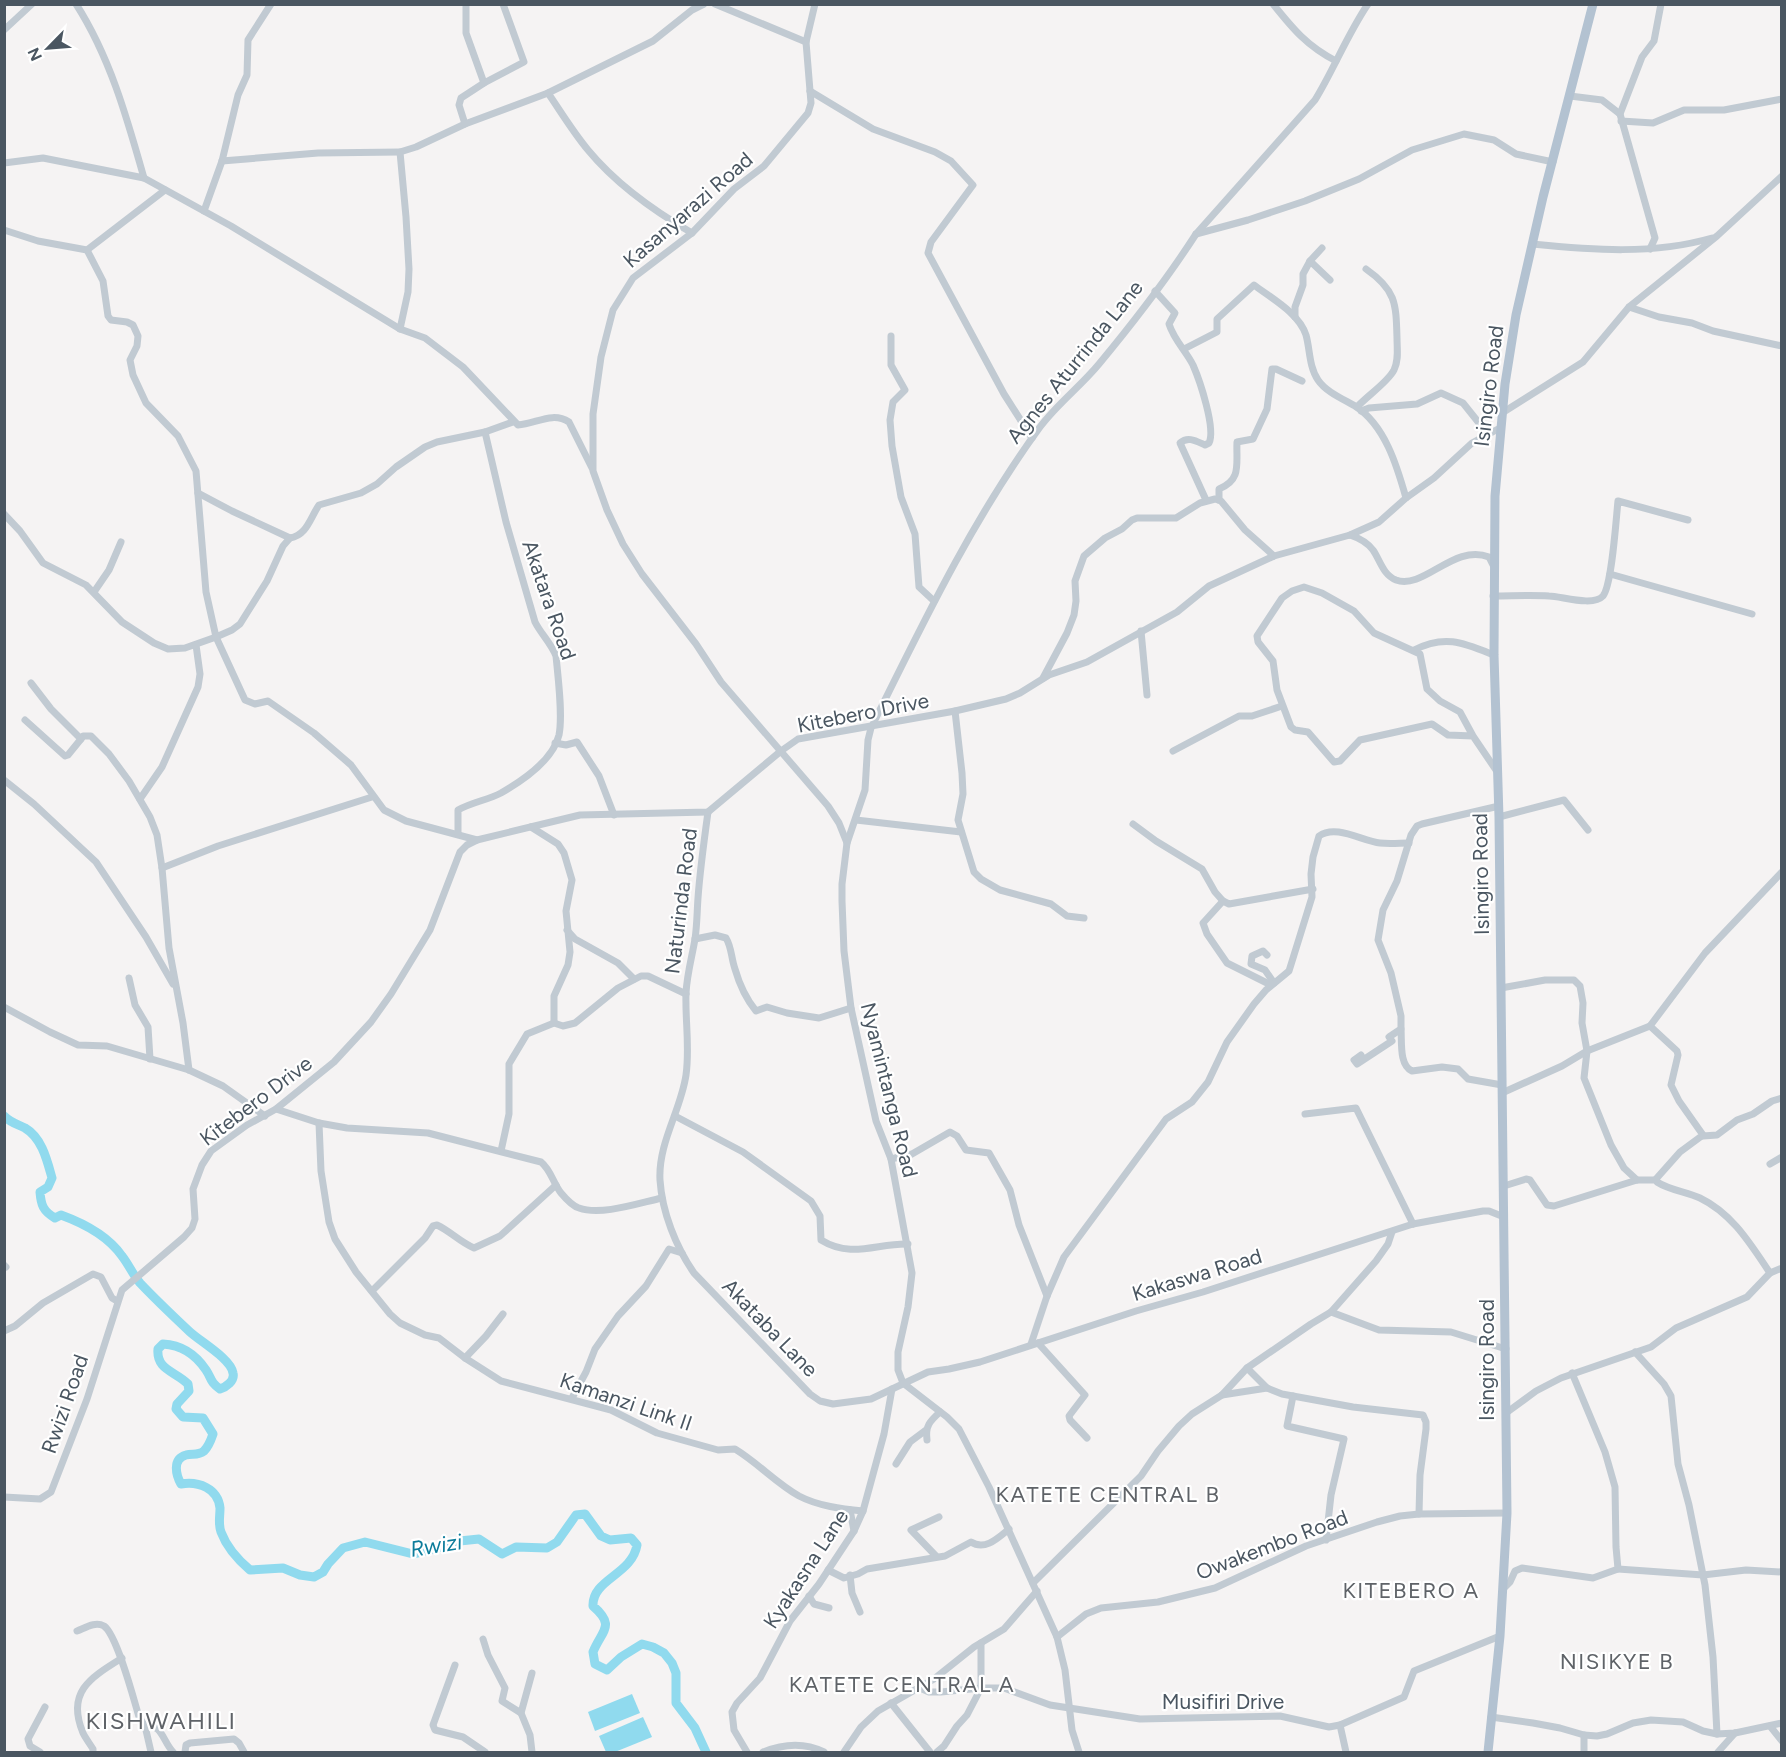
<svg xmlns="http://www.w3.org/2000/svg" width="1786" height="1757" viewBox="0 0 1786 1757" font-family="Figtree,sans-serif">
<style>
.water{fill:#90daee}
.lines{fill:none;stroke-linecap:round;stroke-linejoin:round}
.river{stroke:#90daee;stroke-width:9}
.minor{stroke:#c1cad2;stroke-width:7}
.major{stroke:#b3c2d1;stroke-width:9}
.labels{text-anchor:middle;stroke-width:4.5;stroke-linejoin:round;paint-order:stroke}
.street-label{font-size:21px;fill:#4a5661;stroke:#fff}
.neighbourhood-label{font-size:22px;letter-spacing:1.5px;fill:#5f6368;stroke:#fff}
.water-label{font-size:22px;font-style:italic;fill:#0c7c9b;stroke:#fff}
.quarter-label{font-size:24px;letter-spacing:1.5px;fill:#5f6368;stroke:#fff}
</style>
<rect width="100%" height="100%" fill="#f5f3f3"/>
<g class="water">
<path d="M632 1694 640 1713 595 1731 588 1712Z"/>
<path d="M643 1717 652 1737 615 1752H606L599 1736Z"/>
</g>
<g class="lines">
<path class="river" d="M4 1116C11 1123 17 1124 25 1128 42 1138 47 1160 52 1178L48 1187 40 1192C41 1205 43 1211 55 1218L61 1215C83 1223 108 1236 122 1256 129 1265 133 1275 140 1283 156 1300 173 1316 190 1332 201 1342 231 1359 233 1373 235 1381 226 1387 220 1389 210 1382 212 1379 206 1370 196 1355 182 1345 163 1344L158 1349C156 1370 175 1371 188 1384L189 1391 177 1404 176 1409 183 1417 203 1418 213 1434C211 1440 209 1446 204 1451 198 1456 192 1453 186 1455 172 1459 176 1475 181 1484 198 1481 218 1488 220 1508 220 1517 218 1524 221 1532 227 1548 237 1559 250 1570L283 1568 300 1575 314 1577 323 1572 328 1564 343 1548 365 1542 413 1554 438 1548 450 1542 479 1539 502 1554 516 1547 547 1548 557 1542 576 1515 585 1514 601 1536 610 1540 631 1538 637 1545C632 1575 592 1579 593 1606 616 1626 602 1630 593 1652L595 1664 607 1670 621 1657 642 1644 653 1647 664 1653 672 1663 676 1673V1703L695 1728 706 1752"/>
<g class="minor">
<path d="M76 4C110 57 127 118 144 178"/>
<path d="M466 4V33L484 83"/>
<path d="M715 4 806 42"/>
<path d="M815 4 806 42 811 103 808 113 764 166 734 189 692 233 633 278 613 310 601 357 593 414V471L607 510 623 544 642 574 696 644 721 682 828 806 839 823 847 843 842 884V901L844 951 851 1008 876 1121 891 1159 912 1273 908 1307 898 1352V1370L903 1383 947 1417 959 1429 989 1487 1057 1637 1065 1670 1072 1730 1079 1752"/>
<path d="M1273 4C1293 29 1307 46 1336 61"/>
<path d="M4 30 32 4"/>
<path d="M810 91 873 129 935 152 951 161 973 185 931 242 928 253 1004 394 1032 438"/>
<path d="M548 93C561 112 573 132 588 150 616 184 654 211 692 233"/>
<path d="M1570 96 1602 100 1620 114 1655 238 1650 249"/>
<path d="M1620 114 1642 57 1654 41 1661 4"/>
<path d="M1621 121 1653 123 1684 110H1724L1782 99"/>
<path d="M465 124 459 105 461 98 484 83 524 62 503 4"/>
<path d="M222 161 318 153 400 152"/>
<path d="M4 163 43 158 144 178 231 226 400 329 425 338 463 367 518 425C536 424 552 411 569 422L592 468"/>
<path d="M204 211 222 161 238 95 247 75 248 40 271 4"/>
<path d="M4 230 38 241 87 250 165 190"/>
<path d="M1196 234 1248 220 1305 201 1359 179 1412 150 1464 134 1494 140 1516 154 1553 162"/>
<path d="M1532 244C1592 250 1653 255 1712 238"/>
<path d="M87 250 103 281 108 316 111 320 127 322 133 325 138 336 137 346 130 360 133 375 146 403 178 436 196 471 206 592 216 637 232 630 240 624 267 581 283 546 290 538C307 535 310 518 319 505L361 493 377 484 396 467 425 447 437 442 485 432 513 422"/>
<path d="M1310 261 1330 280"/>
<path d="M1155 291 1175 313 1169 324C1174 340 1186 351 1193 365 1200 381 1216 429 1209 443L1205 445C1196 441 1188 436 1180 443L1206 500"/>
<path d="M1629 307 1659 317 1692 323 1713 331 1782 346"/>
<path d="M1295 317V307L1303 285V274L1310 261 1322 248"/>
<path d="M400 329 408 292 409 269 406 217 400 152 416 147 465 124 548 93 653 41 692 10 704 4"/>
<path d="M891 336V365L905 390 893 402 890 420 892 446 901 497 915 534 919 587 934 601"/>
<path d="M1184 349 1217 332V319L1254 285C1271 298 1299 313 1306 335 1310 349 1309 367 1318 380 1326 392 1343 399 1355 406 1385 425 1397 466 1406 498"/>
<path d="M1357 407C1367 396 1388 382 1394 370 1399 360 1397 349 1397 338 1396 303 1396 290 1366 269"/>
<path d="M1361 411 1369 408 1417 404 1441 393 1463 403 1487 433"/>
<path d="M1502 413 1583 362 1629 307 1717 236 1782 176"/>
<path d="M198 493 232 511 290 538"/>
<path d="M1219 500V489C1242 480 1236 464 1237 442L1253 439 1267 409 1272 369H1276L1302 381"/>
<path d="M4 514 20 531 43 563 86 585 122 622 154 643 168 649 185 648 216 637 245 700 255 704 268 701 314 733 351 765 384 810 406 821 477 840"/>
<path d="M1350 535 1379 522 1406 498 1434 478 1472 443 1500 428"/>
<path d="M1610 574 1752 614"/>
<path d="M94 592 109 570 121 542"/>
<path d="M1493 596C1512 596 1530 595 1549 596 1561 596 1593 607 1603 596 1612 585 1616 519 1618 501L1688 520"/>
<path d="M1141 631 1147 695"/>
<path d="M1414 650C1445 634 1464 643 1494 655"/>
<path d="M1043 678 1067 633 1074 615 1076 601 1075 581 1084 556 1105 538 1122 529 1132 520 1137 518H1176L1200 503 1215 499 1221 501 1245 530 1274 556"/>
<path d="M31 683 51 709 81 739 83 736H91L109 754 129 781 150 817 157 835 162 868 169 948 183 1023 189 1070"/>
<path d="M955 711 962 773 963 794 958 820 974 872 981 879 1000 890 1051 904 1067 916 1084 918"/>
<path d="M25 720 65 756 68 755 81 739"/>
<path d="M1473 736 1460 712 1440 701 1427 689 1420 654 1374 633 1354 611 1322 593 1304 587 1292 591 1282 598 1257 636 1258 642 1273 661 1277 690 1291 727 1295 730 1308 732 1334 762 1340 761 1360 740 1432 724 1448 735 1473 736 1496 770"/>
<path d="M555 743 566 745 577 742 599 776 614 815"/>
<path d="M1173 751 1239 716H1252L1282 706"/>
<path d="M4 780 34 804 96 862 146 937 173 984"/>
<path d="M140 799 162 767 198 687 200 674 196 645"/>
<path d="M708 812C704 841 700 870 698 898 697 912 697 926 695 939 692 957 687 974 686 993 685 1020 690 1047 686 1075 681 1110 658 1143 660 1180 662 1212 676 1247 694 1273L810 1394 820 1401 833 1404 871 1399 928 1372 949 1369 980 1362 1136 1311 1203 1292 1413 1224 1483 1211H1489L1504 1217"/>
<path d="M1499 817 1564 800 1588 830"/>
<path d="M856 820 961 832"/>
<path d="M1133 824 1156 841 1202 869 1215 892 1223 901 1229 904 1313 889"/>
<path d="M531 827 558 844 564 853 572 880 566 911 570 952 568 965 554 996V1023"/>
<path d="M458 834V810C472 802 488 800 501 793 522 781 553 760 559 735 563 715 558 677 556 656 551 643 541 634 535 622L506 522 485 432"/>
<path d="M847 843 865 790 868 740 871 728C922 625 972 520 1040 427 1058 403 1080 387 1099 364 1133 323 1167 279 1196 234L1315 100C1334 69 1347 35 1368 4"/>
<path d="M162 868 218 846 372 797"/>
<path d="M1223 901 1203 923 1207 934 1227 963 1271 985"/>
<path d="M567 930 575 939 618 963 634 979"/>
<path d="M695 939 715 935 726 938C732 948 731 958 735 969 739 983 747 1000 756 1011L767 1007 787 1013 819 1018 851 1008"/>
<path d="M1267 955 1263 951 1252 956 1251 964 1265 970 1274 983"/>
<path d="M129 978 135 1005 148 1027 150 1059"/>
<path d="M1501 988 1545 980H1574L1580 986 1583 1003 1582 1023 1587 1051 1584 1078 1611 1145 1624 1168 1637 1180"/>
<path d="M4 1007 50 1032 78 1045 107 1046 189 1070 223 1086 265 1116"/>
<path d="M1650 1026 1677 1051 1678 1055 1671 1085 1679 1101 1703 1135 1680 1152 1656 1179 1657 1182C1669 1190 1687 1192 1700 1198 1733 1214 1751 1245 1770 1273"/>
<path d="M1401 1029C1402 1042 1399 1065 1412 1071L1442 1067 1458 1069 1468 1079 1502 1085"/>
<path d="M1361 1055 1354 1060 1357 1064 1392 1041 1389 1037 1401 1029V1016L1391 973 1378 940 1383 910 1397 881 1411 835 1417 826 1422 824 1499 806"/>
<path d="M1502 1093 1562 1066 1587 1051 1650 1026 1705 953 1782 872"/>
<path d="M276 1109 319 1123 347 1128 428 1133 541 1162C551 1170 553 1183 561 1193 566 1199 572 1206 579 1208 601 1216 639 1203 662 1198"/>
<path d="M1305 1114 1356 1108 1413 1224"/>
<path d="M675 1116 743 1152 811 1201 820 1216 821 1240C852 1259 877 1243 908 1244"/>
<path d="M319 1123 321 1171 329 1222 335 1239 356 1272 390 1314 400 1323 425 1335 439 1338 465 1358 501 1381 611 1410 657 1433 718 1450 735 1449C758 1463 776 1483 799 1496 818 1506 842 1509 863 1511"/>
<path d="M1703 1136 1717 1135 1737 1120 1753 1114 1772 1101 1782 1098"/>
<path d="M501 1151 509 1114V1064L527 1034 554 1023 563 1026 575 1023 618 988 641 976H648L686 994"/>
<path d="M891 1159 912 1154 950 1132 957 1136 966 1150 989 1153 1010 1190 1019 1225 1047 1296"/>
<path d="M1770 1164 1782 1157"/>
<path d="M1504 1186 1526 1179 1530 1180 1547 1205 1554 1206 1637 1180H1656"/>
<path d="M4 1265 6 1267"/>
<path d="M372 1291 425 1238 433 1226 437 1225C450 1231 460 1242 474 1248L500 1236 556 1185"/>
<path d="M1331 1312 1379 1330 1451 1332 1506 1349"/>
<path d="M4 1331 15 1326 43 1303 93 1274 101 1277 112 1298 117 1301"/>
<path d="M1038 1343 1085 1395 1069 1416 1070 1420 1087 1438"/>
<path d="M1031 1344 1047 1296 1064 1257 1166 1119 1192 1102 1208 1082 1227 1042 1254 1004 1266 990 1289 971 1312 897 1311 874 1313 857 1319 836C1336 824 1362 841 1380 843 1390 844 1400 843 1409 843"/>
<path d="M1635 1352 1664 1384 1671 1396 1678 1464 1689 1505 1705 1585 1713 1657 1717 1734"/>
<path d="M465 1358 486 1336 503 1314"/>
<path d="M1247 1368 1267 1388 1282 1394 1353 1407 1423 1415 1426 1422V1429L1420 1475 1419 1514"/>
<path d="M1222 1395 1267 1388"/>
<path d="M1293 1396 1287 1426 1344 1439 1331 1495 1326 1540"/>
<path d="M572 1398 586 1372 595 1349 618 1316 646 1286 669 1249 682 1253"/>
<path d="M1506 1413 1536 1391 1561 1378 1651 1347 1676 1328 1747 1297 1770 1273 1782 1268"/>
<path d="M927 1440C925 1426 930 1421 940 1412"/>
<path d="M896 1464 910 1442 926 1430"/>
<path d="M4 1497 40 1499 51 1492 87 1399 122 1290 184 1237 192 1228 195 1219 193 1189 202 1165 211 1151 247 1125 276 1109 334 1062 371 1022 391 994 430 930 460 852 467 845 477 840 580 815 708 812 781 751 798 739 955 711 1006 699 1020 693 1049 675 1087 662 1177 612 1209 586 1274 556 1350 535C1359 538 1367 542 1373 550 1380 560 1383 575 1396 580 1424 590 1454 543 1489 557L1493 565"/>
<path d="M850 1510 854 1531"/>
<path d="M936 1556 911 1530 939 1517"/>
<path d="M1618 1569 1703 1575 1746 1570 1782 1572"/>
<path d="M828 1570 844 1578 858 1574 867 1569 945 1556 971 1542C985 1551 998 1538 1009 1529"/>
<path d="M850 1575 852 1593 860 1612"/>
<path d="M1033 1583 1141 1476 1158 1451 1179 1426 1192 1414 1222 1395 1247 1368 1311 1324 1331 1312 1376 1261 1388 1244 1392 1232"/>
<path d="M1503 1589 1510 1582 1515 1571 1522 1568 1593 1578 1618 1569 1616 1547 1615 1487 1605 1452 1572 1373"/>
<path d="M809 1596 814 1604 829 1608"/>
<path d="M77 1631C85 1628 95 1621 104 1626 117 1635 134 1700 139 1717L145 1726 151 1752"/>
<path d="M1057 1637 1086 1614 1101 1608 1158 1602 1215 1588 1306 1546 1377 1522 1400 1516 1419 1514 1507 1513"/>
<path d="M483 1639 488 1655 505 1688 502 1701 521 1713 530 1735 532 1752"/>
<path d="M455 1665 433 1725 435 1730 463 1737 485 1752"/>
<path d="M920 1688 929 1692H941L981 1688H1004L1050 1705 1140 1719 1280 1716 1329 1727 1340 1725 1404 1697 1414 1671 1500 1636"/>
<path d="M891 1703 930 1752"/>
<path d="M521 1713 532 1673"/>
<path d="M1491 1717 1533 1723 1560 1728 1584 1735 1597 1736 1607 1734 1633 1723 1651 1720 1683 1722 1703 1731 1717 1734 1735 1733 1782 1723"/>
<path d="M1340 1725 1346 1752"/>
<path d="M145 1726C162 1723 163 1742 173 1752"/>
<path d="M1770 1726 1782 1741"/>
<path d="M40 1752 30 1746 28 1739 45 1707"/>
<path d="M93 1752V1749C90 1744 86 1739 83 1733 66 1692 90 1678 122 1658"/>
<path d="M185 1752 186 1745 190 1743 234 1739 239 1743 244 1752"/>
<path d="M747 1752 734 1730 732 1712 737 1703 760 1678 790 1621 819 1584 854 1531 863 1511 884 1434 892 1389"/>
<path d="M763 1752C783 1744 804 1742 824 1752"/>
<path d="M844 1752 861 1727 878 1711 934 1679 974 1647 1004 1629 1037 1591"/>
<path d="M937 1752 944 1746 957 1726 967 1715 981 1688V1643"/>
<path d="M1584 1752V1735"/>
<path d="M1718 1752 1735 1733"/>
</g>
<path class="major" d="M1488 1752 1500 1636 1507 1513 1499 817 1494 655 1495 496 1505 384 1516 315 1543 197 1593 4"/>
</g>
<g class="labels">
<g class="street-label">
<text transform="translate(688 210) rotate(-41)" y="7">Kasanyarazi Road</text>
<text transform="translate(1075 362) rotate(-51)" y="7">Agnes Aturrinda Lane</text>
<text transform="translate(1489 386) rotate(-83)" y="7">Isingiro Road</text>
<text transform="translate(549 600) rotate(71)" y="7">Akatara Road</text>
<text transform="translate(863 713) rotate(-11)" y="7">Kitebero Drive</text>
<text transform="translate(1481 874) rotate(-91)" y="7">Isingiro Road</text>
<text transform="translate(681 901) rotate(-83)" y="7">Naturinda Road</text>
<text transform="translate(889 1090) rotate(76)" y="7">Nyamintanga Road</text>
<text transform="translate(256 1101) rotate(-37)" y="7">Kitebero Drive</text>
<text transform="translate(1197 1275) rotate(-17)" y="7">Kakaswa Road</text>
<text transform="translate(770 1328) rotate(46)" y="7">Akataba Lane</text>
<text transform="translate(1487 1360) rotate(-90)" y="7">Isingiro Road</text>
<text transform="translate(626 1402) rotate(19)" y="7">Kamanzi Link II</text>
<text transform="translate(65 1404) rotate(-71)" y="7">Rwizi Road</text>
<text transform="translate(1272 1545) rotate(-21)" y="7">Owakembo Road</text>
<text transform="translate(806 1569) rotate(-57)" y="7">Kyakasna Lane</text>
<text x="1223" y="1709">Musifiri Drive</text>
</g>
<g class="neighbourhood-label">
<text x="1108" y="1502">KATETE CENTRAL B</text>
<text x="1411" y="1598">KITEBERO A</text>
<text x="1617" y="1669">NISIKYE B</text>
<text x="902" y="1692">KATETE CENTRAL A</text>
</g>
<g class="water-label">
<text transform="translate(436 1545) rotate(-9)" y="8">Rwizi</text>
</g>
<g class="quarter-label">
<text x="161" y="1729">KISHWAHILI</text>
</g>
</g>
<rect width="1786" height="1757" fill="none" stroke="#4a5661" stroke-width="12"/>
<g transform="translate(48 48) rotate(245)" stroke="#ffffff" stroke-width="4.5" paint-order="stroke">
<path d="M0-4.5L10 22L0 15L-10 22Z" fill="#4a5661"/>
<text y="-9" font-size="16" font-weight="bold" text-anchor="middle" fill="#4a5661">N</text>
</g>
</svg>
